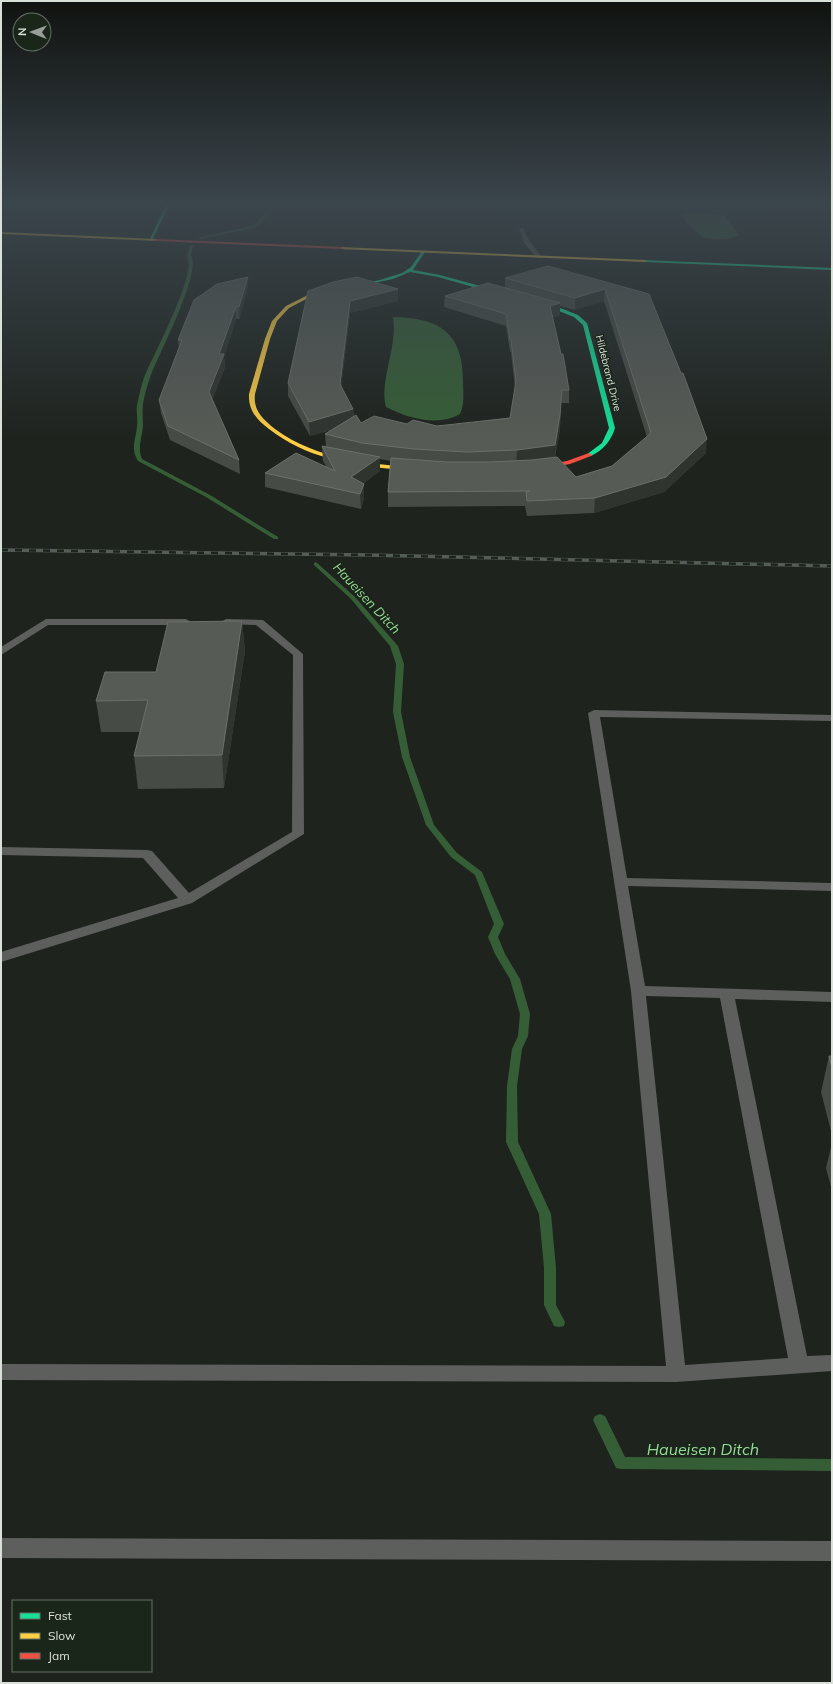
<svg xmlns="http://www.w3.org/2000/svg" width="833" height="1684" viewBox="0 0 833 1684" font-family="Mulish,sans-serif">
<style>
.water{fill:#365e36}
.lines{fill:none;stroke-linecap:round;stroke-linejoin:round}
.stream{fill:#365e36;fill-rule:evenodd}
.lane{fill:#5d5f5d;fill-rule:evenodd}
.fast{fill:#16e098;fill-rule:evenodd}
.slow{fill:#ffcf43;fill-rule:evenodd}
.jam{fill:#f24e42;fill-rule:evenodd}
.rail-casing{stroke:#585c58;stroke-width:3.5}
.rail{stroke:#1b261b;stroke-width:2.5;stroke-dasharray:7;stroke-linecap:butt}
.wall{fill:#474b45;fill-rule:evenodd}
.shaded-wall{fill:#30342f}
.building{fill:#575b55;stroke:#6b7069}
.labels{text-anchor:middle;stroke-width:3;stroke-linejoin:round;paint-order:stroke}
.far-street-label{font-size:10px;fill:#d9e0d8;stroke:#1b261b}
.water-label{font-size:13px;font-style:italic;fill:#97da96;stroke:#1b261b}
.near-water-label{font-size:16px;font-style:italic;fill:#97da96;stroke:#1b261b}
</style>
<rect width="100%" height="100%" fill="#1e231e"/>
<g class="water">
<path d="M693 213 724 215 739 235C731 240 710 241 701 236 695 232 688 224 683 218V215Z"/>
<path d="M393 317C439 318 463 332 463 381 463 393 465 403 460 414 438 427 407 418 386 407 379 381 398 346 393 317Z"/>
</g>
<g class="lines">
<g class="stream">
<path d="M279 204H283L270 211 261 223 254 228 200 239 198 238 252 226C263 218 265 211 279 204Z"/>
<path d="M190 245 193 246 191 256C202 273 157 357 150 378 147 386 144 397 143 405 142 412 143 419 143 426 142 438 137 448 142 459L210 495 278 537V539H274L206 497 138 461C130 448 136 440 137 426 138 419 136 412 137 405 139 396 141 386 144 378 152 357 198 273 187 256Z"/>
<path d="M316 562 355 597 398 646 404 664 401 712 410 757 434 825 457 853 482 872 504 924 498 937 505 954 520 979 530 1014 528 1036 522 1049 517 1086 518 1142 551 1214 556 1268V1305L565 1322 564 1326 559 1327 554 1326 544 1305V1268L539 1214 506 1142 507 1086 512 1049 518 1036 520 1014 510 979 495 954 488 937 494 924 475 875 451 857 426 825 402 757 393 712 396 664 390 646 351 599 314 565V563Z"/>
<path d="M600 1414 605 1416 625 1457 832 1459V1471L621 1469 616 1468 593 1420 595 1416Z"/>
</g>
<g class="lane">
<path d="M519 228H523L530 242 541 256V258H537L524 243Z"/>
<path d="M46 619H186L191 622 186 625H48L1 655V647Z"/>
<path d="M226 619 263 620 303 654 304 834 192 903 1 962V952L178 898 143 858 1 855V847L147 850 152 851 189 893 292 832 293 655 256 625 222 624 221 622Z"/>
<path d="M594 710 832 715V721L600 717 627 878 832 883V891L628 886 645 986 832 992V1002L735 999 807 1356 832 1355V1371L676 1382 1 1380V1364L666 1366 631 991 588 713ZM646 996 720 998 788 1358 685 1365Z"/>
<path d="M1 1538 832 1541V1561L1 1558Z"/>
</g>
<g class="fast">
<path d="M166 204H170L152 240 149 241Z"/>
<path d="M422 251 425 252 413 270 440 275 563 309 578 315 587 323 615 428C611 441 603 450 591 456L586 455 602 443 609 428 583 325 574 317 559 311 438 277 410 272 393 279 312 296 310 295 322 291 380 280 402 273 411 267Z"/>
<path d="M643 260 832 268V270L645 262Z"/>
</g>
<g class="slow">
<path d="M1 232 156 239 158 240 156 241 1 234Z"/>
<path d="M341 247 645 260 647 261 645 262 340 249Z"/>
<path d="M310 294 314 295 289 308 277 321 270 339 255 394C253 411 263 419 275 429 317 460 370 464 421 468L423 469V471C414 473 402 470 393 469 348 465 305 457 269 429 257 420 248 410 249 394L265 339 272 321 286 306Z"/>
</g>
<g class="jam">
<path d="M156 239 341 247 343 248 341 249 155 241Z"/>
<path d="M589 453 592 455 591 456 570 464 533 471 530 469 533 467 567 461Z"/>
</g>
<g class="rail-casing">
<path id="rail" d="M1 550 368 555 832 566"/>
</g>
<use href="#rail" class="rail"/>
</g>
<g class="wall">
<path d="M505 278 649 294 706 453 664 492 594 513 527 516 525 506 388 507V492L391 461 380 459V471L364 483V498L361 509 265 487V473L326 466 323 461 322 446 326 447 325 434 335 429 310 436 288 396V383L308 291 398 301 350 313 341 387 353 409 354 416 361 423 407 424 437 426 510 418 515 388 511 352H510L506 326 444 307 445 296 505 288ZM604 301 647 437 612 466 576 477 555 457 560 429 561 403H569V390L553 317 560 315V306L575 310Z"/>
<path d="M248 288 239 319H236L224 357 225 367 212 400 239 460 240 474 170 440 161 413 159 400 179 348 178 340Z"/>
<path d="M242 621 245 651 224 788 138 789 134 756 140 732H101L96 701 156 672Z"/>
<path d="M829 1056H832V1135L821 1092Z"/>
<path d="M832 1143V1191L826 1168Z"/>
</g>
<g class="shaded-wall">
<path d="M248 277V288L239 319V307Z"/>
<path d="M398 289V301L350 313 340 397V384L350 301Z"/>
<path d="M605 289 604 301 575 310V298Z"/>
<path d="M560 303V315L550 318V306Z"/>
<path d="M236 307V319L224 357 225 367 210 406 209 392 219 354Z"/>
<path d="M562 390 560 429 554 459 516 464 517 450Z"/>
<path d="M353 409 354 423 310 436 309 422Z"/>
<path d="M707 439 706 453 664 492 594 513 595 498Z"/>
<path d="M380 457V471L351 492V477Z"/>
<path d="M364 484V498L361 509 360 494Z"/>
<path d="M242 621 245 651 224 788 222 755Z"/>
</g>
<g class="building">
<path d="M548 266 649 294 681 373H683L707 439 666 477 595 498 527 501 526 492 530 491 388 492 391 458 447 462H490L532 460 557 457 576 477 612 466 651 433 605 289 575 298 505 278Z"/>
<path d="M248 277 239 307H236L219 354H224L209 392 239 460 168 426 159 400 182 340H178L194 300 217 284Z"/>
<path d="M357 277 398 289 350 301 340 384 353 409 309 422 288 383 308 291 333 282Z"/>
<path d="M488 283 560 303 550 306 561 354H563L569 390H562L560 415 555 445 517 450 467 452 414 449 362 443 325 434 356 415 361 423 374 416 407 424 413 420 437 426 510 418 516 381 511 340H510L506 314 445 296Z"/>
<path d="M322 446 380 457 351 477 364 484 360 494 265 473 296 453 335 471Z"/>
<path d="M242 621 222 755 134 756 148 700 96 701 105 672H156L168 622Z"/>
<path d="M829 1056H832V1068Z"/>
</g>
<linearGradient id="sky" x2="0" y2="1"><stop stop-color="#101310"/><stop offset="0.46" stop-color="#3b454c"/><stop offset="1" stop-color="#3b454c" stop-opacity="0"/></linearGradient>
<rect width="833" height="440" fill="url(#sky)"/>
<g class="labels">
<g class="far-street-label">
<text transform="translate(609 373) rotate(76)" y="4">Hildebrand Drive</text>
</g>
<g class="water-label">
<text transform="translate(367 598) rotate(47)" y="5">Haueisen Ditch</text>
</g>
<g class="near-water-label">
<text x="703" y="1455">Haueisen Ditch</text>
</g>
</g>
<rect width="833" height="1684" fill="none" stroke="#d9e0d8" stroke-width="4"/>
<rect x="12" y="1600" width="140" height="72" fill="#1b261b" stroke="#677067"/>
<rect x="20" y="1613" width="20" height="6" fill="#16e098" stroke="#677067"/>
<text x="48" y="1620" font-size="12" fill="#d9e0d8">Fast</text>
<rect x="20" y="1633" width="20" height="6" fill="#ffcf43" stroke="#677067"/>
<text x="48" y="1640" font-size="12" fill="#d9e0d8">Slow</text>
<rect x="20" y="1653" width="20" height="6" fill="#f24e42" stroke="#677067"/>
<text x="48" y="1660" font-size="12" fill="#d9e0d8">Jam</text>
<g transform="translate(32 32) rotate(271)"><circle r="19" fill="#1b261b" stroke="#677067"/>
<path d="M0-3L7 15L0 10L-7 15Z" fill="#989e97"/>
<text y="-6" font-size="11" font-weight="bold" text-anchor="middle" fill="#d9e0d8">N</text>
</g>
</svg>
